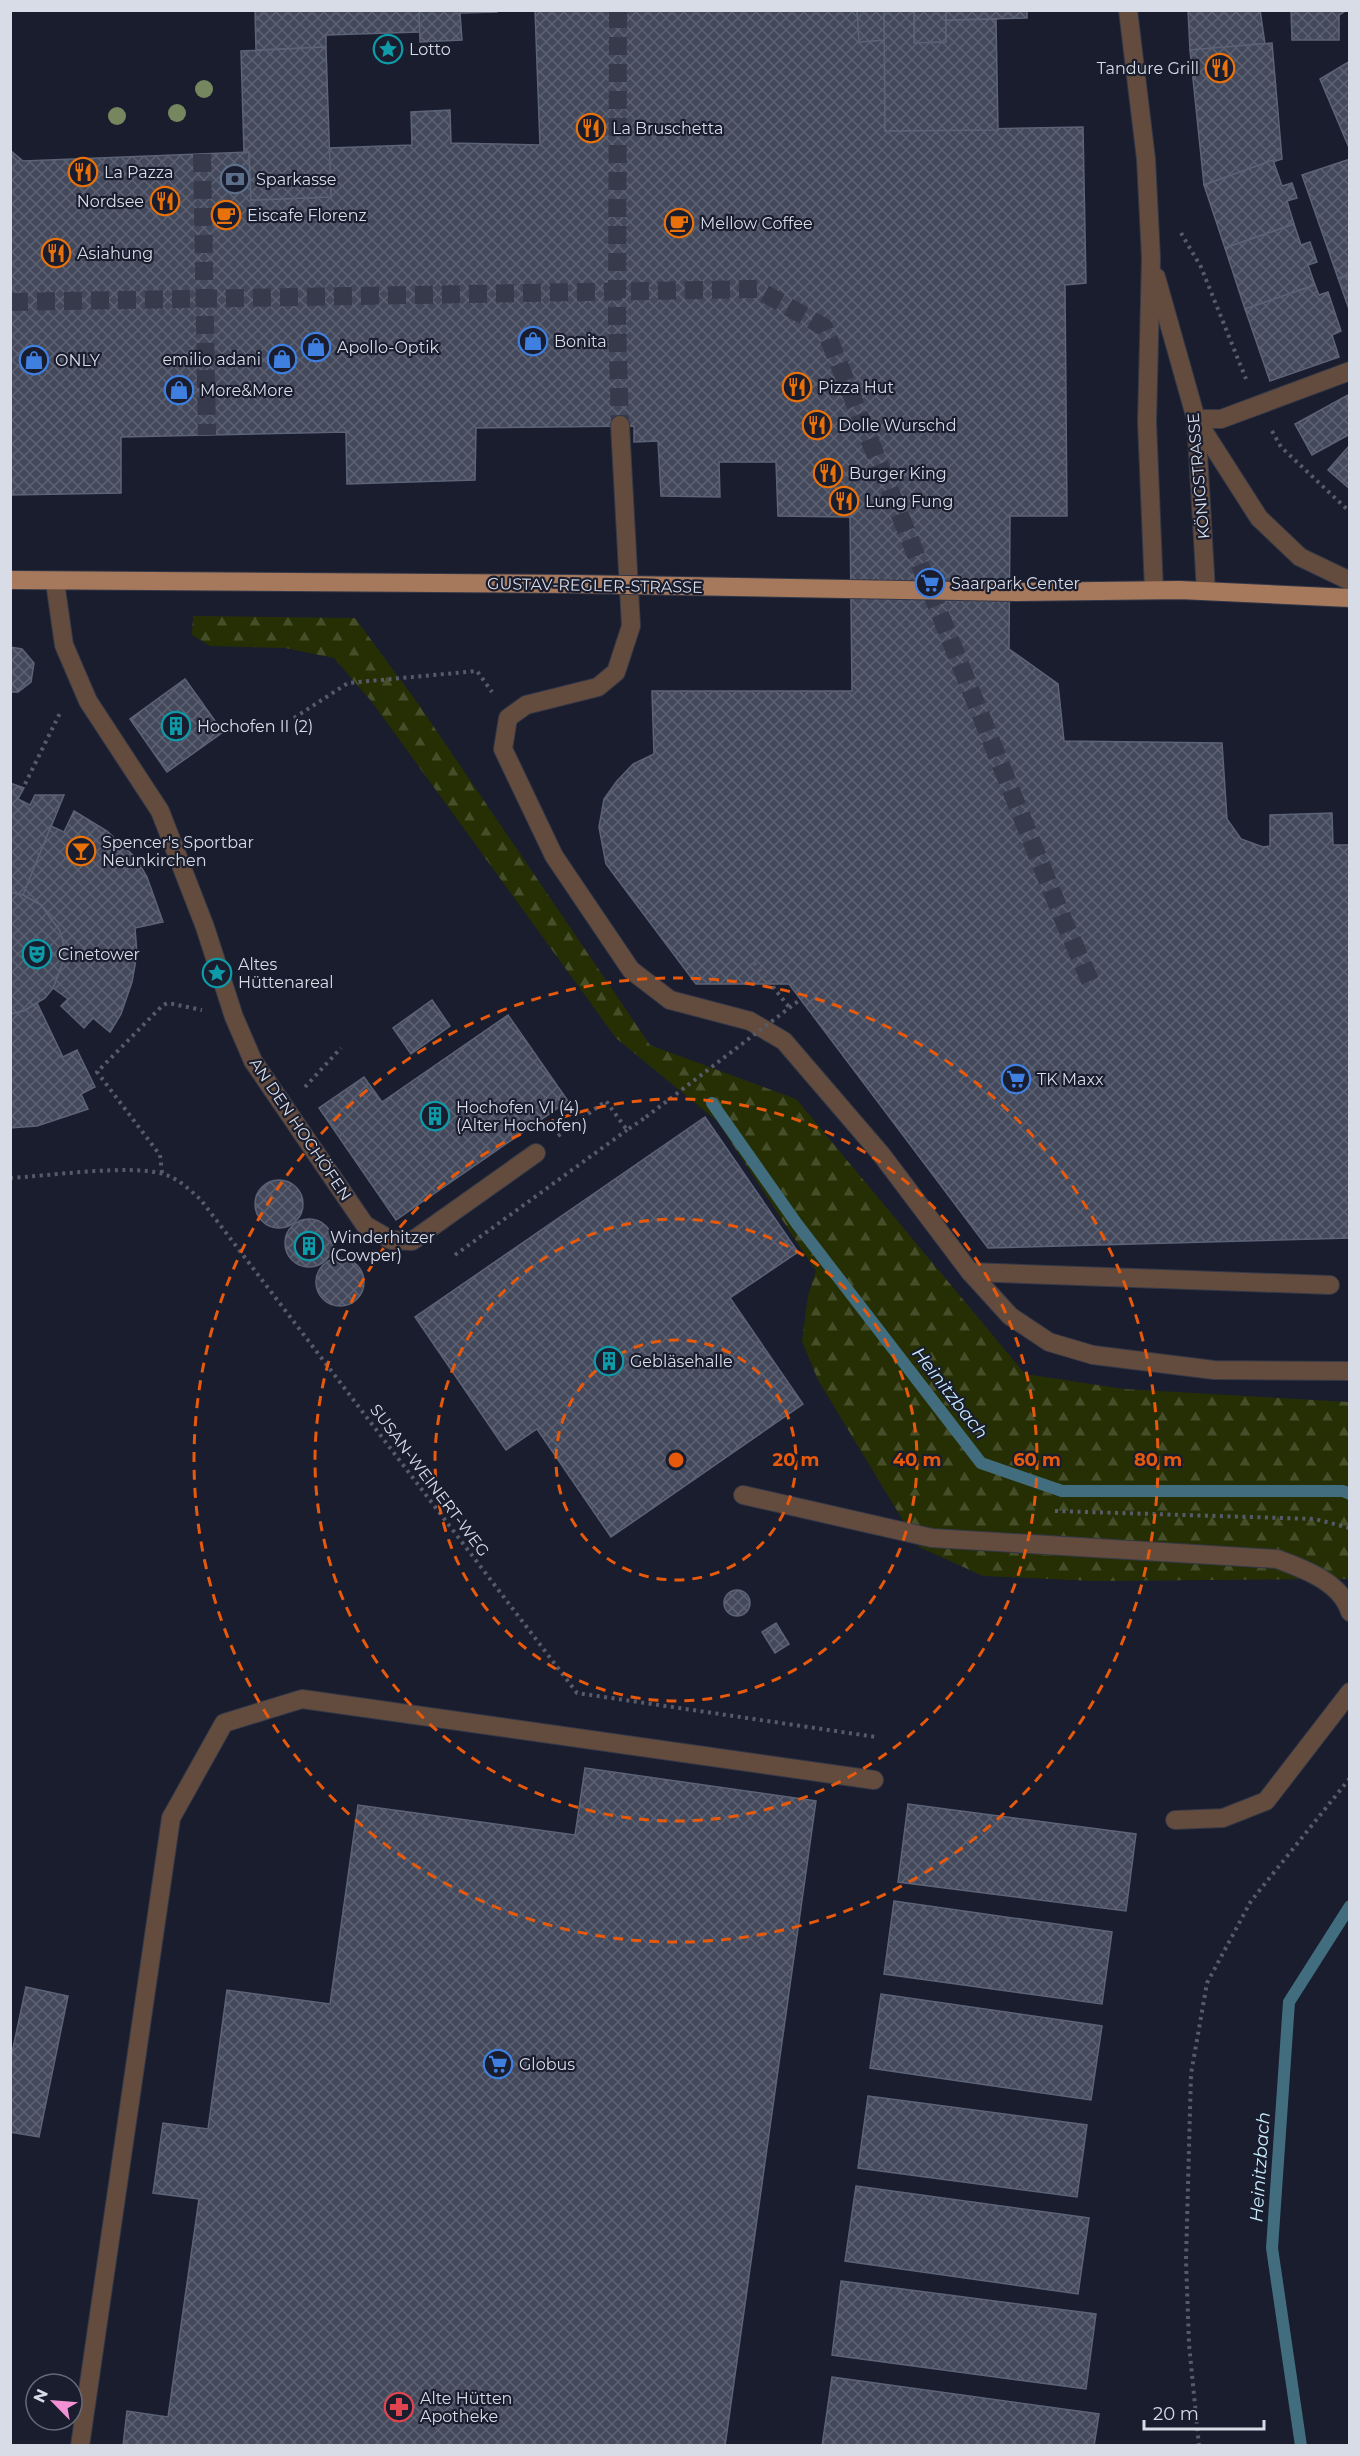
<svg xmlns="http://www.w3.org/2000/svg" width="1360" height="2456" viewBox="0 0 1360 2456" font-family="Montserrat,sans-serif">
<style>
.forest{fill:url(#forest-firs)}
.lines{fill:none;stroke-linecap:round;stroke-linejoin:round}
.stream{stroke:#416d7f;stroke-width:12}
.building{fill:url(#building-cross-hatch);stroke:#5d6377;stroke-width:1.5}
.minor-tunnel{stroke:#363a4a;stroke-width:18;stroke-dasharray:18 9;stroke-linecap:butt}
.minor-casing{stroke:#343848;stroke-width:20}
.major-casing{stroke:#343848;stroke-width:20}
.path{stroke:#565a69;stroke-width:4;stroke-dasharray:3 4.5;stroke-linecap:butt}
.minor{stroke:#634c3e;stroke-width:18}
.major{stroke:#a7795c;stroke-width:18}
.major-bridge-casing{stroke:#343848;stroke-width:20;stroke-linecap:butt}
.path-bridge{stroke:#565a69;stroke-width:4;stroke-dasharray:3 4.5;stroke-linecap:butt}
.major-bridge{stroke:#a7795c;stroke-width:18}
.tree{fill:#76865e}
.ring{fill:none;stroke:#e8590c;stroke-width:3;stroke-dasharray:10 8}
.labels{text-anchor:middle;stroke-width:4.5;stroke-linejoin:round;paint-order:stroke}
.poi-label{font-size:16px;fill:#d8dce7;stroke:#191d2e;text-anchor:start}
.street-label{font-size:16px;fill:#d8dce7;stroke:#191d2e}
.water-label{font-size:18px;font-style:italic;fill:#c6ebfc;stroke:#191d2e}
.centre{fill:#e8590c;stroke:#191d2e;stroke-width:3}
.ring-label{font-size:18px;text-anchor:middle;font-weight:bold;fill:#e8590c;stroke:#191d2e;stroke-width:4.5;stroke-linejoin:round;paint-order:stroke}
</style>
<defs>
<pattern id="forest-firs" width="22" height="20" patternUnits="userSpaceOnUse" patternTransform="scale(1.5)"><rect width="22" height="20" fill="#262f04"/><path d="M5 1l3.5 6h-7zM16 11l3.5 6h-7z" fill="#454d29"/></pattern>
<pattern id="building-cross-hatch" width="8" height="8" patternUnits="userSpaceOnUse" patternTransform="scale(1.5)"><rect width="8" height="8" fill="#43495b"/><path d="M0 0l8 8M0 8l8-8" fill="none" stroke="#5d6373"/></pattern>
</defs>
<rect width="100%" height="100%" fill="#191d2e"/>
<path class="forest" d="M193 616 355 618 419 705 650 1045 796 1099 1025 1374 1124 1389 1349 1402V1579L1096 1581 983 1576 919 1547 818 1380 802 1341 808 1296 816 1271 717 1121 616 1038 372 702 334 658 285 648 210 646 192 635Z"/>
<g class="lines">
<g class="stream">
<path d="M712 1103 797 1224 981 1463 1062 1491H1343L1350 1494"/>
<path d="M1301 2446 1272 2248 1289 2002 1350 1906"/>
</g>
</g>
<g class="building">
<path d="M255 10H419L420 32 326 35V47L256 50Z"/>
<path d="M419 10H497V12L460 13 462 40 420 42Z"/>
<path d="M535 10H857L859 42 885 40V131L1083 127 1086 283 1065 285 1067 516H1010L1009 649 1058 684 1064 741 1222 743 1227 819 1241 839 1263 847 1270 846V815L1332 813 1333 845H1350V1238L988 1248 789 984H696L606 864 599 827 604 799 617 781 633 764 654 754 652 691H852L850 517 778 516 776 462H719L720 497 661 496 658 441 634 442V426L476 428 475 480 347 484 346 432 121 437V493L10 495V150L23 161 249 152 251 200 331 197 329 148 412 145 411 112 450 110 451 143 540 145Z"/>
<path d="M857 10H884L885 40 859 42Z"/>
<path d="M914 10H946V42L914 43Z"/>
<path d="M914 10V43L946 42V20L996 19 998 130 885 131 884 11Z"/>
<path d="M946 10H1027V18L946 20Z"/>
<path d="M1188 10H1260L1265 44 1190 50Z"/>
<path d="M1291 10H1347L1339 15V40H1292Z"/>
<path d="M1272 43 1282 159 1204 185 1190 50Z"/>
<path d="M326 47 331 197 251 200 249 152 244 153 241 51Z"/>
<path d="M1350 61V150L1320 79Z"/>
<path d="M1350 159V275L1338 278 1302 175Z"/>
<path d="M1273 160 1282 186 1292 183 1297 198 1287 201 1294 224 1225 248 1204 185Z"/>
<path d="M1294 224 1301 245 1310 242 1317 262 1308 265 1315 285 1245 309 1225 248Z"/>
<path d="M1350 275V312L1338 278Z"/>
<path d="M1315 285 1319 295 1328 292 1341 331 1332 335 1339 357 1270 381 1245 309Z"/>
<path d="M1348 395 1350 434 1312 455 1295 424Z"/>
<path d="M1350 445V489L1328 470Z"/>
<path d="M10 647 22 649 34 663 31 682 18 692H10Z"/>
<path d="M185 679 223 732 167 772 130 719Z"/>
<path d="M10 783 24 788 18 799 30 805 35 795H64L23 895 10 892Z"/>
<path d="M74 811 107 831 136 858 147 877 163 922 135 928 137 954 132 982 121 1014 110 1032 93 1018 84 1028 61 1006 68 999 53 988 63 962 64 946 60 931 41 905 23 895 51 826 64 832Z"/>
<path d="M10 892 23 895 41 905 60 931 64 946 63 962 53 988 45 998 24 1011 10 1014Z"/>
<path d="M432 1000 450 1026 411 1054 393 1028Z"/>
<path d="M37 1003 63 1057 77 1050 95 1087 81 1094 88 1109 37 1126 10 1128V1014L24 1011Z"/>
<path d="M508 1015 568 1101 396 1220 319 1108 364 1077 382 1102Z"/>
<path d="M705 1117 798 1252 730 1298 803 1404 611 1537 537 1429 506 1450 415 1317Z"/>
<circle cx="279" cy="1204" r="24"/>
<circle cx="309" cy="1243" r="24"/>
<circle cx="340" cy="1282" r="24"/>
<circle cx="737" cy="1603" r="13"/>
<path d="M776 1623 789 1644 775 1653 762 1632Z"/>
<path d="M585 1768 816 1801 725 2446H123L127 2411 168 2417 199 2199 153 2193 163 2123 208 2129 227 1990 330 2004 358 1805 575 1835Z"/>
<path d="M908 1804 1136 1834 1126 1911 898 1882Z"/>
<path d="M894 1901 1112 1932 1102 2004 884 1974Z"/>
<path d="M26 1987 68 1996 39 2137 10 2132V2062Z"/>
<path d="M881 1994 1102 2026 1091 2100 870 2068Z"/>
<path d="M868 2096 1087 2125 1077 2197 858 2168Z"/>
<path d="M856 2186 1089 2218 1078 2294 845 2261Z"/>
<path d="M841 2281 1096 2314 1086 2389 832 2355Z"/>
<path d="M832 2377 1099 2414 1094 2446H822Z"/>
</g>
<g class="lines">
<g class="minor-tunnel">
<path d="M618 10 617 321 620 425"/>
<path d="M202 154 207 435"/>
<path d="M10 302 757 289 824 327 1063 919 1091 983"/>
</g>
<g class="minor-casing">
<g id="minor">
<path d="M1128 10 1146 159 1151 258 1147 422 1154 590"/>
<path d="M1156 277 1196 419 1206 591"/>
<path d="M1196 419H1221L1350 371"/>
<path d="M1197 421 1259 518 1300 557 1350 581"/>
<path d="M620 425 631 626 616 672 598 687 526 705 508 718 503 749 554 856 631 970 670 1000 750 1021 784 1041 881 1154 970 1272 1010 1316 1049 1342 1093 1355 1214 1370 1350 1371"/>
<path d="M55 582 64 645 88 701 160 811 205 927 234 1017 253 1061 365 1225 391 1240 412 1241 536 1153"/>
<path d="M970 1272 1330 1285"/>
<path d="M743 1495 932 1538 1277 1559C1304 1569 1341 1582 1350 1612"/>
<path d="M1175 1820 1223 1818 1266 1801 1350 1692"/>
<path d="M80 2446 171 1818 224 1723 302 1699 874 1780"/>
</g>
</g>
<g class="major-casing">
<g id="major">
<path d="M10 580 573 584"/>
<path d="M1016 592 1180 590 1350 598"/>
</g>
</g>
<g class="path">
<path d="M1181 233 1201 267 1246 379"/>
<path d="M1272 431 1281 447 1350 512"/>
<path d="M294 718 348 683 477 671 492 692"/>
<path d="M25 784 60 713"/>
<path d="M754 963 789 1007"/>
<path d="M305 1087 341 1048"/>
<path d="M558 1136 606 1101 627 1130 646 1117"/>
<path d="M162 1173 160 1155 97 1072 163 1005 168 1003 202 1010"/>
<path d="M10 1178C47 1176 131 1164 163 1174 178 1178 190 1190 201 1200L577 1693 876 1737"/>
<path d="M455 1255 627 1130"/>
<path d="M1055 1511 1315 1519 1350 1528"/>
<path d="M1199 2446 1189 2344 1186 2260 1191 2074 1207 1983 1251 1901 1350 1778"/>
</g>
<use href="#minor" class="minor"/>
<use href="#major" class="major"/>
<g class="major-bridge-casing">
<path id="major-bridge" d="M573 584 1016 592"/>
</g>
<path class="path-bridge" d="M646 1117 801 999"/>
<use href="#major-bridge" class="major-bridge"/>
</g>
<g class="tree">
<circle cx="204" cy="89" r="9"/>
<circle cx="177" cy="113" r="9"/>
<circle cx="117" cy="116" r="9"/>
</g>
<g class="ring">
<circle cx="676" cy="1460" r="120"/>
<circle cx="676" cy="1460" r="241"/>
<circle cx="676" cy="1460" r="361"/>
<circle cx="676" cy="1460" r="482"/>
</g>
<defs>
<g id="sight-ring" transform="scale(1.5)"><circle r="9.5" fill="#191d2e" stroke="#0f9aa8" stroke-width="1.5"/><path d="M0-6L1.8-2.2L6-1.7L2.9 1.2L3.7 5.4L0 3.3L-3.7 5.4L-2.9 1.2L-6-1.7L-1.8-2.2Z" fill="#0f9aa8"/></g>
<g id="restaurant-ring" transform="scale(1.5)"><circle r="9.5" fill="#191d2e" stroke="#e8710a" stroke-width="1.5"/><path d="M-5-6h1v4h1v-4h1v4h1v-4h1v5L-1.5 .5V6h-2V.5L-5-1ZM5-6V6H3V1.5H1.5Q1.5-4 5-6Z" fill="#e8710a"/></g>
<g id="bank-ring" transform="scale(1.5)"><circle r="9.5" fill="#191d2e" stroke="#5c6f8a" stroke-width="1.5"/><path d="M-6-4H6V4H-6ZM0-2.3a2.3 2.3 0 1 0 0 4.6a2.3 2.3 0 1 0 0-4.6Z" fill="#5c6f8a"/></g>
<g id="cafe-ring" transform="scale(1.5)"><circle r="9.5" fill="#191d2e" stroke="#e8710a" stroke-width="1.5"/><path d="M-5.5-4.5H6V0H3Q3 3.5 0 3.5H-2.5Q-5.5 3.5-5.5 0ZM3-3.2v2h1.7v-2ZM-6 4.5H4V6H-6Z" fill="#e8710a"/></g>
<g id="shop-ring" transform="scale(1.5)"><circle r="9.5" fill="#191d2e" stroke="#3f7fe0" stroke-width="1.5"/><path d="M-5-2.5h2.3a2.7 3.5 0 0 1 5.4 0H5L5.5 6h-11ZM-1.5-2.5h3a1.5 2.3 0 0 0-3 0Z" fill="#3f7fe0"/></g>
<g id="supermarket-ring" transform="scale(1.5)"><circle r="9.5" fill="#191d2e" stroke="#3f7fe0" stroke-width="1.5"/><path d="M-6-5.5h2.5l.6 2H6L4.5 2H-2.5L-4.4-4H-6ZM-1.5 3.2a1.3 1.3 0 1 0 .1 0ZM3 3.2a1.3 1.3 0 1 0 .1 0Z" fill="#3f7fe0"/></g>
<g id="building-ring" transform="scale(1.5)"><circle r="9.5" fill="#191d2e" stroke="#0f9aa8" stroke-width="1.5"/><path d="M-4-6H4V6H1V3H-1V6H-4ZM-2.5-4.3h1.7v1.8h-1.7ZM.8-4.3h1.7v1.8H.8ZM-2.5-1h1.7V.8h-1.7ZM.8-1h1.7V.8H.8Z" fill="#0f9aa8"/></g>
<g id="bar-ring" transform="scale(1.5)"><circle r="9.5" fill="#191d2e" stroke="#e8710a" stroke-width="1.5"/><path d="M-6-5H6L.8 .8V4.5H3.5V6h-7V4.5H-.8V.8Z" fill="#e8710a"/></g>
<g id="theatre-ring" transform="scale(1.5)"><circle r="9.5" fill="#191d2e" stroke="#0f9aa8" stroke-width="1.5"/><path d="M-5-5.5Q0-4 5-5.5V0Q5 5 0 6Q-5 5-5 0ZM-3.3-2.5H-1v1.5H-3.3ZM1-2.5H3.3v1.5H1ZM-2.8 1Q0 5.5 2.8 1Z" fill="#0f9aa8"/></g>
<g id="pharmacy-ring" transform="scale(1.5)"><circle r="9.5" fill="#191d2e" stroke="#e0444e" stroke-width="1.5"/><path d="M-2-6h4v4h4v4h-4v4h-4v-4h-4v-4h4Z" fill="#e0444e"/></g>
</defs>
<g fill-rule="evenodd">
<use href="#sight-ring" x="388" y="49"/>
<use href="#restaurant-ring" x="1220" y="68"/>
<use href="#restaurant-ring" x="591" y="128"/>
<use href="#restaurant-ring" x="83" y="172"/>
<use href="#bank-ring" x="235" y="179"/>
<use href="#restaurant-ring" x="165" y="201"/>
<use href="#cafe-ring" x="226" y="215"/>
<use href="#cafe-ring" x="679" y="223"/>
<use href="#restaurant-ring" x="56" y="253"/>
<use href="#shop-ring" x="533" y="341"/>
<use href="#shop-ring" x="316" y="347"/>
<use href="#shop-ring" x="282" y="359"/>
<use href="#shop-ring" x="34" y="360"/>
<use href="#restaurant-ring" x="797" y="387"/>
<use href="#shop-ring" x="179" y="390"/>
<use href="#restaurant-ring" x="817" y="425"/>
<use href="#restaurant-ring" x="828" y="473"/>
<use href="#restaurant-ring" x="844" y="501"/>
<use href="#supermarket-ring" x="930" y="583"/>
<use href="#building-ring" x="176" y="726"/>
<use href="#bar-ring" x="81" y="851"/>
<use href="#theatre-ring" x="37" y="954"/>
<use href="#sight-ring" x="217" y="973"/>
<use href="#supermarket-ring" x="1016" y="1079"/>
<use href="#building-ring" x="435" y="1116"/>
<use href="#building-ring" x="309" y="1246"/>
<use href="#building-ring" x="609" y="1361"/>
<use href="#supermarket-ring" x="498" y="2064"/>
<use href="#pharmacy-ring" x="399" y="2407"/>
</g>
<g class="labels">
<g class="poi-label">
<text x="409" y="55">Lotto</text>
<text x="1199" y="74" text-anchor="end">Tandure Grill</text>
<text x="612" y="134">La Bruschetta</text>
<text x="104" y="178">La Pazza</text>
<text x="256" y="185">Sparkasse</text>
<text x="144" y="207" text-anchor="end">Nordsee</text>
<text x="247" y="221">Eiscafe Florenz</text>
<text x="700" y="229">Mellow Coffee</text>
<text x="77" y="259">Asiahung</text>
<text x="554" y="347">Bonita</text>
<text x="337" y="353">Apollo-Optik</text>
<text x="261" y="365" text-anchor="end">emilio adani</text>
<text x="55" y="366">ONLY</text>
<text x="818" y="393">Pizza Hut</text>
<text x="200" y="396">More&amp;More</text>
<text x="838" y="431">Dolle Wurschd</text>
<text x="849" y="479">Burger King</text>
<text x="865" y="507">Lung Fung</text>
<text x="951" y="589">Saarpark Center</text>
<text x="197" y="732">Hochofen II (2)</text>
<text x="102" y="848">Spencer's Sportbar<tspan x="102" dy="18">Neunkirchen</tspan></text>
<text x="58" y="960">Cinetower</text>
<text x="238" y="970">Altes<tspan x="238" dy="18">Hüttenareal</tspan></text>
<text x="1037" y="1085">TK Maxx</text>
<text x="456" y="1113">Hochofen VI (4)<tspan x="456" dy="18">(Alter Hochofen)</tspan></text>
<text x="330" y="1243">Winderhitzer<tspan x="330" dy="18">(Cowper)</tspan></text>
<text x="630" y="1367">Gebläsehalle</text>
<text x="519" y="2070">Globus</text>
<text x="420" y="2404">Alte Hütten<tspan x="420" dy="18">Apotheke</tspan></text>
</g>
<g class="street-label">
<text transform="translate(1198 476) rotate(-95)" y="6">KÖNIGSTRASSE</text>
<text transform="translate(595 585) rotate(1)" y="6">GUSTAV-REGLER-STRASSE</text>
<text transform="translate(301 1129) rotate(56)" y="6">AN DEN HOCHÖFEN</text>
<text transform="translate(430 1480) rotate(53)" y="6">SUSAN-WEINERT-WEG</text>
</g>
<g class="water-label">
<text transform="translate(950 1393) rotate(52)" y="6">Heinitzbach</text>
<text transform="translate(1260 2167) rotate(-86)" y="6">Heinitzbach</text>
</g>
</g>
<circle cx="676" cy="1460" r="9" class="centre"/>
<g class="ring-label">
<text x="796" y="1466">20 m</text>
<text x="917" y="1466">40 m</text>
<text x="1037" y="1466">60 m</text>
<text x="1158" y="1466">80 m</text>
</g>
<rect width="1360" height="2456" fill="none" stroke="#d8dce7" stroke-width="24"/>
<g transform="translate(54 2402) rotate(295)"><circle r="28" fill="#191d2e" stroke="#656978" stroke-width="1.5"/>
<path d="M0-4.5L10 22L0 15L-10 22Z" fill="#f491d4"/>
<text y="-9" font-size="16" font-weight="bold" text-anchor="middle" fill="#d8dce7">N</text>
</g>
<path d="M1144 2420v9h120v-9" fill="none" stroke="#d8dce7" stroke-width="3"/>
<text x="1153" y="2420" font-size="18" fill="#d8dce7" stroke="#191d2e" stroke-width="4.5" paint-order="stroke">20 m</text>
</svg>
